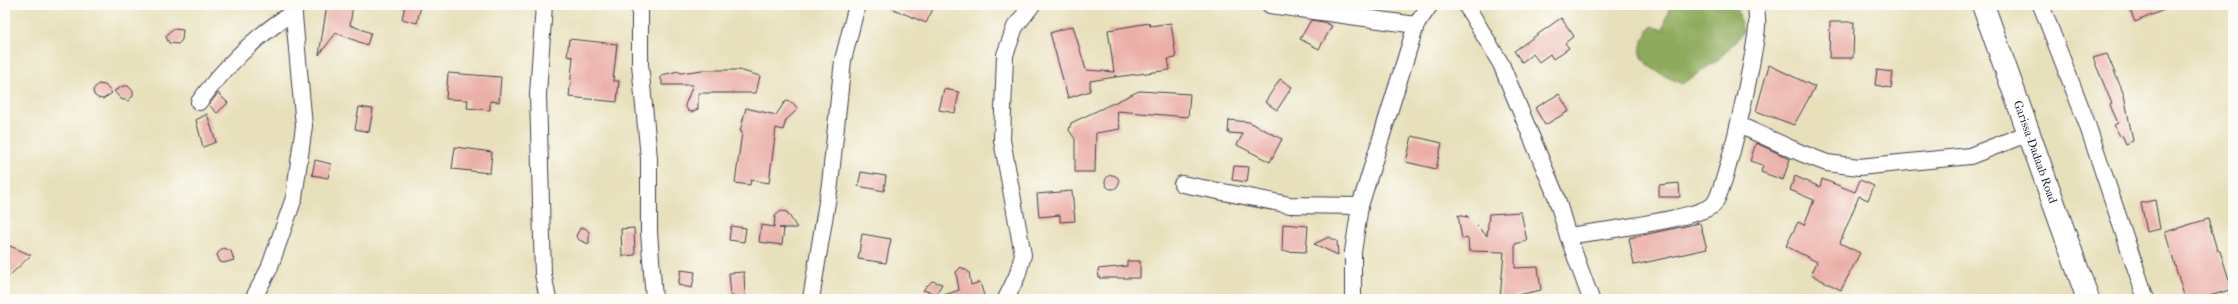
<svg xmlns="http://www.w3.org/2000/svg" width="2238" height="304" viewBox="0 0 2238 304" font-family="'IM FELL French Canon',serif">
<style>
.forest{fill:#8eaa5c;stroke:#58664c}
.building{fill:#ebafa7}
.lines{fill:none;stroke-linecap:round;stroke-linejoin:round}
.street-casing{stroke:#403e4e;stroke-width:18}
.highway-casing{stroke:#403e4e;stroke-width:24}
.street{stroke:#fff;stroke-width:16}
.highway{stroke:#fff;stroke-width:22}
.labels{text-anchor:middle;stroke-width:4;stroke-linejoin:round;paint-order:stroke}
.street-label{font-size:12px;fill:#22223b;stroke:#fdfcf7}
</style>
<rect width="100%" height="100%" fill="#fdfcf7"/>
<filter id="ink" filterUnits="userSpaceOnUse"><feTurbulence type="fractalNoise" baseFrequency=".025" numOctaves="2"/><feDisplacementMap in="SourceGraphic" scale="8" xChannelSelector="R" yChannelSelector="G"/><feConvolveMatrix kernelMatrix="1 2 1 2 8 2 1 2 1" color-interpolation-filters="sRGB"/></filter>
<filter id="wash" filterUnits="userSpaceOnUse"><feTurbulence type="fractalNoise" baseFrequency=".012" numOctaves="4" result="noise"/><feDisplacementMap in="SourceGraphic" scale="16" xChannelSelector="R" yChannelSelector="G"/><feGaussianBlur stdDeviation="0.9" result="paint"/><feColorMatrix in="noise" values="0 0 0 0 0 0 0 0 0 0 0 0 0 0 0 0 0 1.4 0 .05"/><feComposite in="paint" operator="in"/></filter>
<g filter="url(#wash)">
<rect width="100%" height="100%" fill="#e8e0bb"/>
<path class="forest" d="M1670 5H1737L1743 33 1718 60 1682 84C1655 71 1623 60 1652 26L1663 30Z"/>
<g id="blocks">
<g class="building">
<path d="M327 5H353L350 25 371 33 367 45 336 33 319 55Z"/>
<path d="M405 5H421L417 23 402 19Z"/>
<path d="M884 5H935L926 23Z"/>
<path d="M2128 5H2176L2135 22Z"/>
<path d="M1561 18 1574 36 1565 43 1569 48 1553 59 1550 54 1539 62 1533 54 1522 62 1514 51Z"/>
<path d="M1311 20 1324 22 1332 26 1319 49 1300 39Z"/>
<path d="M1830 22H1854L1853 58H1829Z"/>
<path d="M1149 23 1150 26 1171 23 1176 58 1168 59 1170 70 1115 77V75V77L1090 81V91L1068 98 1050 33 1073 26 1086 70 1114 72 1108 30Z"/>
<path d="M174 29 183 30 182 40 178 44 169 43 166 37 170 31Z"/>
<path d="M569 39 617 44 613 81H619L617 102 569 97 573 57 567 56Z"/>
<path d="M2107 54 2124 95 2133 141 2126 144 2122 135 2120 136 2114 125 2118 123 2110 105 2112 104 2093 58Z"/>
<path d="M1769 65 1815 87 1794 125 1756 111Z"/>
<path d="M702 70H739L760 76 756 93H698V109L692 112 688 111 685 105 693 85H662V80L659 78 662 77V75L678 71 681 73Z"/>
<path d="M1877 70 1893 72 1891 88 1875 85Z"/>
<path d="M448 73 501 77 499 102 490 101V110L467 108 468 100 446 99Z"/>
<path d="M1280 79 1292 87 1277 110 1265 102Z"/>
<path d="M98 84 105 85 112 93 103 99 98 98 94 95 93 90Z"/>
<path d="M123 86H128L133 91V96L128 101 121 99 114 91Z"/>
<path d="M944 89 959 92 955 113 939 110Z"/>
<path d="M1139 91 1190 94 1188 117 1117 111 1120 129 1096 133 1095 172H1075V139L1069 130 1071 123Z"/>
<path d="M218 93 228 103 217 113 209 105Z"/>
<path d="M1559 94 1569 111 1545 125 1535 108Z"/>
<path d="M787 101 793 103 798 109 786 120 783 130 776 128 769 183 751 180 750 185 735 183 742 132 740 131 746 108 776 115 784 103Z"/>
<path d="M359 107 373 109 369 132 355 129Z"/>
<path d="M207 114 216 142 203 147 196 120Z"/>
<path d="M1229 120 1249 122 1282 139 1270 162 1237 145 1243 134 1228 133Z"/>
<path d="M1412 136 1442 143 1436 169 1406 162Z"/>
<path d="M1756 143 1790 159 1783 180 1761 172 1763 165 1750 161Z"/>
<path d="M455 147 492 152 490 173 452 169Z"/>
<path d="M315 160 331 164 328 178 312 175Z"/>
<path d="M1234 166 1249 167 1247 182 1232 180Z"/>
<path d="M861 172 886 176 884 191 858 186Z"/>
<circle cx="1112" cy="182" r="7"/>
<path d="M1795 176 1820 187 1822 179 1855 192 1860 180 1874 186 1868 200 1859 196 1840 243 1860 253 1841 290 1811 275 1817 262 1786 246 1798 222 1804 225 1814 200 1790 190Z"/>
<path d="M1679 183 1680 197H1659V185Z"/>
<path d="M1072 191 1075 221 1060 222V215L1039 217 1037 194Z"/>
<path d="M2155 200 2160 229 2147 232 2141 203Z"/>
<path d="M781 211 787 212 797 228H779H784L782 245 759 242 761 225 774 227 775 216Z"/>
<path d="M1521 212 1527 241 1515 244V268L1538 267 1541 290 1500 299 1504 252 1469 251 1468 238 1462 239 1458 215 1467 217 1466 215 1487 236 1489 214Z"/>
<path d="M2208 219 2217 250 2220 251 2232 289 2201 299H2185L2165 232Z"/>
<path d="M1700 223 1707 249 1634 265 1629 238Z"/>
<path d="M1283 224 1308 226 1306 252 1282 251Z"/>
<path d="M731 226 746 228 744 242 729 240Z"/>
<path d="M580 228H585L589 232V244L579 240 576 236Z"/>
<path d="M634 228 635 255 622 256 621 229Z"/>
<path d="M862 234 891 239 886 263 858 259Z"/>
<path d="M1329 237 1337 241 1338 255 1314 244Z"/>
<path d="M10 246 31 255 5 280V251Z"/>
<path d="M224 248 231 251 234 260 224 263 220 262 217 255 220 250Z"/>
<path d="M1127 261H1140V278H1099L1098 269 1127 266Z"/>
<path d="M961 267 969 272 971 285 980 282 985 299H938V297L959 290 956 272Z"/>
<path d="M681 270 695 272 692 288 678 285Z"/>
<path d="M744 272 745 298 731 296 729 273Z"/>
<path d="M932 281 942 284 936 294 923 290Z"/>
</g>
</g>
</g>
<g filter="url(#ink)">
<use href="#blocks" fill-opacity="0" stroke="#403e4e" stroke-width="1"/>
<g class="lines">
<g class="street-casing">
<g id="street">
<path d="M544 5 538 94 543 274 548 299"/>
<path d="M640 5V64L649 158V232L654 299"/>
<path d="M1270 5 1416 25"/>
<path d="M1466 5 1501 64 1556 196 1568 236 1591 299"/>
<path d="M2041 5 2086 121 2146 299"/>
<path d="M199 102C226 65 255 36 294 12"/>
<path d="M1739 125 1801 153 1827 163 1859 167 1970 156 2029 133"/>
<path d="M1182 184 1290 205 1360 206"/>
<path d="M1568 236C1595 232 1696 219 1713 205 1726 193 1756 50 1757 26 1758 19 1756 12 1756 5"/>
<path d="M253 299 269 269 294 198 304 126 293 5"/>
<path d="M811 299 830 184 843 60 857 5"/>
<path d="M1006 299 1017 276 1023 255 1002 140 1005 55 1015 27 1032 5"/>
<path d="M1353 299V252L1360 206 1416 25 1430 5"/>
</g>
</g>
<g class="highway-casing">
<g id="highway">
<path id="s1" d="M1983 5 2088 299"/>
</g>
</g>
<use href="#street" class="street"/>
<use href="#highway" class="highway"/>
</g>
</g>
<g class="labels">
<g class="street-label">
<text dy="4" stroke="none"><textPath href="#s1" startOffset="156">Garissa-Dadaab Road</textPath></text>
</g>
</g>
<rect width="2238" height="304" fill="none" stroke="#fdfcf7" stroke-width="20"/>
</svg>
